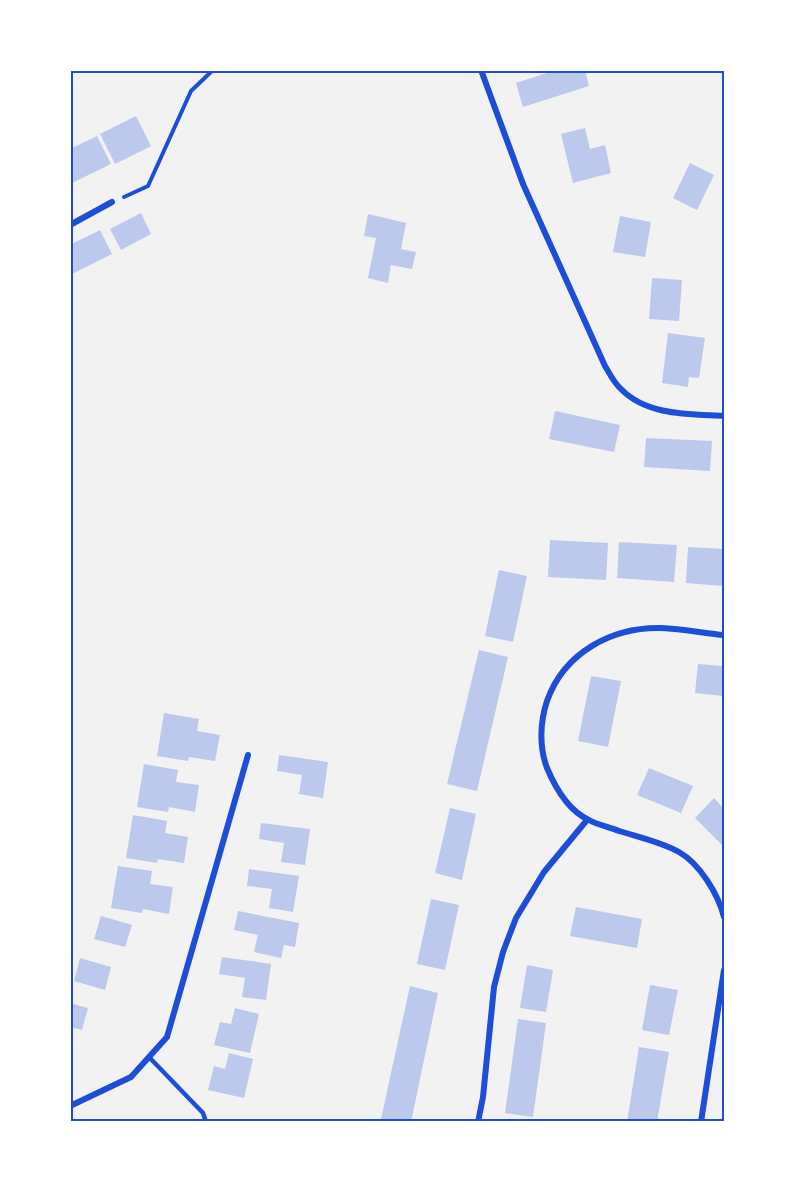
<svg xmlns="http://www.w3.org/2000/svg" width="795" height="1192" viewBox="0 0 795 1192" font-family="'Source Sans 3',sans-serif">
<style>
.building{fill:#bdc9ec}
.lines{fill:none;stroke-linecap:round;stroke-linejoin:round}
.path{stroke:#1d4ed8;stroke-width:4}
.service{stroke:#1d4ed8;stroke-width:4.5}
.minor{stroke:#1d4ed8;stroke-width:6}
.neatline{fill:none;stroke:#1d4ed8;stroke-width:2}
</style>
<rect width="100%" height="100%" fill="#f2f2f2"/>
<g class="building">
<path d="M547 70H585L589 86 523 107 516 83 547 73Z"/>
<path d="M136 116 151 146 115 164 100 134Z"/>
<path d="M585 128 590 149 605 145 611 173 573 183 561 134Z"/>
<path d="M97 136 111 164 70 184V149Z"/>
<path d="M690 163 714 175 697 210 673 198Z"/>
<path d="M141 213 151 234 121 250 110 229Z"/>
<path d="M368 214 406 223 401 249 416 252 412 269 391 265 388 283 368 278 376 238 364 236Z"/>
<path d="M620 216 651 222 645 257 613 252Z"/>
<path d="M100 230 112 254 70 275V245Z"/>
<path d="M652 278 682 280 679 321 649 319Z"/>
<path d="M668 333 705 338 699 378 689 377 688 387 662 383Z"/>
<path d="M555 411 620 425 614 452 549 439Z"/>
<path d="M646 438 712 441 710 471 644 467Z"/>
<path d="M550 540 608 543 606 580 548 577Z"/>
<path d="M619 542 677 545 674 582 617 578Z"/>
<path d="M688 547 724 549V586L686 583Z"/>
<path d="M499 570 527 576 513 642 485 636Z"/>
<path d="M479 650 508 657 477 791 447 784Z"/>
<path d="M698 664 724 666V696L695 693Z"/>
<path d="M591 676 621 681 608 747 578 741Z"/>
<path d="M164 713 199 719 197 731 220 735 215 761 189 757 188 761 157 756Z"/>
<path d="M279 755 328 762 323 798 299 794 302 775 277 771Z"/>
<path d="M144 764 178 770 176 782 199 785 195 812 169 807 168 812 137 807Z"/>
<path d="M649 768 693 786 681 813 637 795Z"/>
<path d="M714 798 724 809V847L695 818Z"/>
<path d="M450 808 476 814 462 880 435 873Z"/>
<path d="M133 815 167 821 165 833 188 837 184 863 158 859 157 863 126 858Z"/>
<path d="M261 823 310 829 305 865 281 862 284 843 259 839Z"/>
<path d="M118 866 152 871 150 884 173 887 169 914 143 909 142 913 111 908Z"/>
<path d="M249 869 299 876 293 912 269 908 272 889 247 886Z"/>
<path d="M431 899 459 905 445 970 417 964Z"/>
<path d="M576 907 642 919 637 948 570 936Z"/>
<path d="M238 911 299 923 295 947 284 945 281 958 254 952 258 935 234 930Z"/>
<path d="M101 916 132 925 125 947 94 939Z"/>
<path d="M222 957 271 964 266 1000 242 997 245 978 219 974Z"/>
<path d="M80 958 111 967 105 990 74 981Z"/>
<path d="M527 965 553 970 546 1012 520 1008Z"/>
<path d="M650 985 678 990 669 1035 642 1030Z"/>
<path d="M410 986 438 993 411 1122H393L381 1119Z"/>
<path d="M70 1003 88 1008 82 1030 70 1027Z"/>
<path d="M235 1008 259 1014 250 1053 214 1045 220 1022 231 1024Z"/>
<path d="M518 1019 546 1023 533 1117 505 1113Z"/>
<path d="M639 1047 669 1052 657 1122H627Z"/>
<path d="M229 1053 253 1059 244 1098 208 1090 214 1066 225 1069Z"/>
</g>
<g class="lines">
<path class="path" d="M124 197 148 186 191 91 213 70"/>
<path class="service" d="M149 1057 203 1113 206 1122"/>
<g class="minor">
<path d="M481 70 523 184 605 366C610 374 614 383 621 389 647 416 690 414 724 416"/>
<path d="M70 225 112 202"/>
<path d="M724 635C704 633 682 629 661 628 611 627 564 653 547 701 540 722 539 747 547 768 555 787 569 811 589 820 598 825 609 827 619 831 638 837 661 842 679 852 700 864 718 894 724 917"/>
<path d="M70 1106 131 1077 167 1037 248 755"/>
<path d="M478 1122 483 1097 494 987 503 952 516 918 544 872 587 820"/>
<path d="M701 1122 724 970"/>
</g>
</g>
<rect width="795" height="1192" fill="none" stroke="#ffffff" stroke-width="144"/>
<rect x="72" y="72" width="651" height="1048" class="neatline"/>
</svg>
